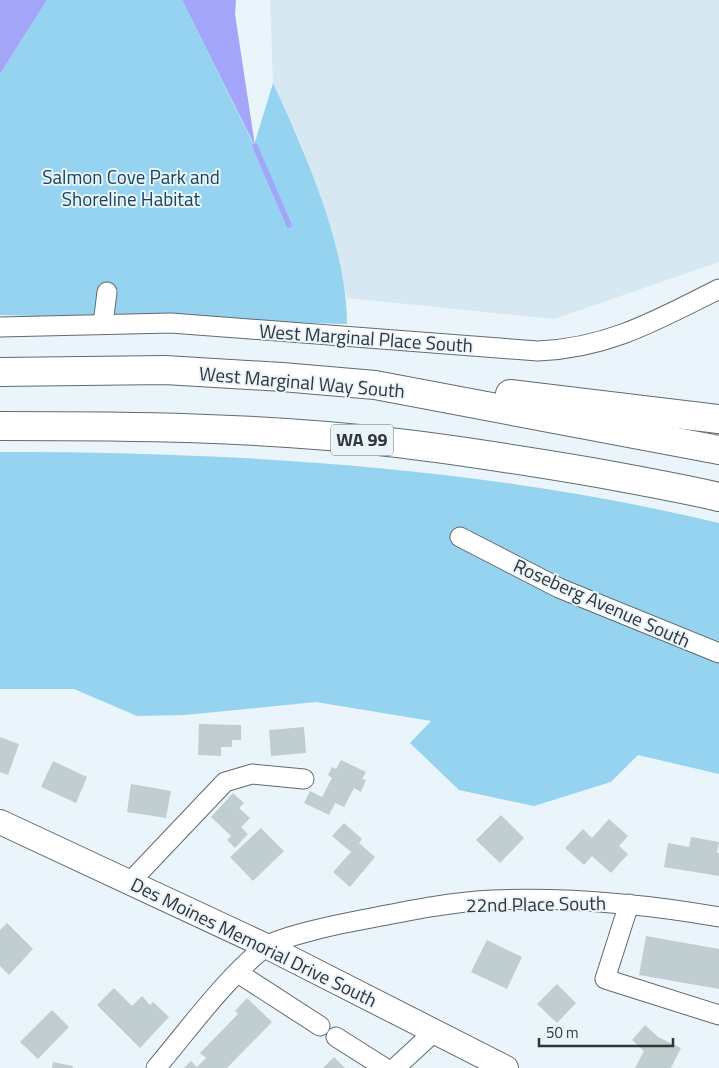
<svg xmlns="http://www.w3.org/2000/svg" width="719" height="1068" viewBox="0 0 719 1068" font-family="'Titillium Web',sans-serif">
<style>
.built{fill:#d6e8f2}
.green{fill:#96d3f0}
.water{fill:#a2a5f8}
.lines{fill:none;stroke-linecap:round;stroke-linejoin:round}
.stream{stroke:#a2a5f8;stroke-width:5.5}
.building{fill:#c0cecf}
.minor-casing{stroke:#606a6f;stroke-width:21}
.major-casing{stroke:#606a6f;stroke-width:26}
.highway-casing{stroke:#606a6f;stroke-width:30}
.minor{stroke:#fff;stroke-width:19}
.major{stroke:#fff;stroke-width:24}
.highway{stroke:#fff;stroke-width:28}
.labels{text-anchor:middle;stroke-width:4;stroke-linejoin:round;paint-order:stroke}
.shield{fill:#e9f5fb;stroke:#686f72;stroke-width:1}
.shield-label{font-size:18px;font-weight:bold;fill:#313537}
.park-label{font-size:19px;fill:#154458;stroke:#e9f5fb}
.street-label{font-size:19px;fill:#313537;stroke:#e9f5fb}
</style>
<rect width="100%" height="100%" fill="#e9f5fb"/>
<path class="built" d="M270 0H719V262L554 319 347 298 329 225 304 151 273 83Z"/>
<g class="green">
<path d="M47 0H182L254 145 273 83C305 152 347 247 347 324L0 315V74Z"/>
<path d="M0 452C241 452 484 467 719 523V774L638 755 611 782 534 806 459 790 410 743 431 721 316 702 185 715 137 716 74 689H0Z"/>
</g>
<g class="water">
<path d="M0 0H47L0 74Z"/>
<path d="M182 0H236L235 14 255 146Z"/>
</g>
<g class="lines">
<path class="stream" d="M255 146 289 225"/>
</g>
<g class="building">
<path d="M199 724 241 725V740H232V747H221V756L198 755Z"/>
<path d="M304 727 306 753 271 756 269 730Z"/>
<path d="M0 737 19 744 8 775 0 772Z"/>
<path d="M341 760 366 772 362 779 366 780 361 792 354 788 344 807 335 803 329 815 304 803 310 791 322 797 332 778 328 775 332 767 336 769Z"/>
<path d="M53 761 87 777 76 803 41 787Z"/>
<path d="M131 784 171 791 166 818 127 812Z"/>
<path d="M233 793 244 803 239 808 250 818 241 827 248 834 235 848 227 840 231 836 211 817Z"/>
<path d="M501 815 524 838 500 863 476 840Z"/>
<path d="M609 819 628 836 619 846 628 854 611 873 592 856 584 865 565 848 583 829 592 838Z"/>
<path d="M344 823 362 839 359 843 375 857 350 887 333 872 351 852 332 836Z"/>
<path d="M261 828 284 851 253 881 230 857Z"/>
<path d="M691 837 719 842 717 853H719V876L664 867 668 843 689 847Z"/>
<path d="M7 923 33 949 9 975 0 966V930Z"/>
<path d="M646 936 719 949V989L639 975Z"/>
<path d="M487 940 522 957 507 989 471 972Z"/>
<path d="M557 984 576 1003 557 1023 537 1004Z"/>
<path d="M114 988 132 1006 142 996 150 1005 153 1002 169 1017 140 1048 97 1005Z"/>
<path d="M247 998 272 1022 227 1068H184L191 1061 197 1067 206 1058 200 1053 238 1014 235 1011Z"/>
<path d="M52 1010 69 1027 38 1059 20 1042Z"/>
<path d="M645 1025 658 1037 681 1048 671 1068H635L644 1051 632 1040Z"/>
<path d="M334 1057 345 1068H323Z"/>
<path d="M53 1062 73 1066V1068H52Z"/>
</g>
<g class="lines">
<g class="minor-casing">
<g id="minor">
<path d="M103 324 107 292"/>
<path d="M0 327 171 323 538 351C609 348 657 320 719 289"/>
<path d="M460 537 559 588 719 653"/>
<path d="M130 882 225 782 252 774 304 779"/>
<path d="M629 904 605 979 719 1015"/>
<path d="M238 973 320 1026"/>
<path d="M336 1037 385 1068"/>
<path d="M156 1068C190 1028 223 981 265 947 277 938 334 925 351 922 398 913 446 902 493 900 569 897 644 904 719 917"/>
<path d="M395 1068 434 1032"/>
</g>
</g>
<g class="major-casing">
<path id="major" d="M0 822 266 946 506 1068"/>
</g>
<g class="highway-casing">
<g id="highway">
<path d="M0 372 165 370 282 377 375 385 719 450"/>
<path d="M510 394 719 419"/>
<path d="M0 426C129 426 260 427 388 442 454 449 520 460 586 471 630 479 675 487 719 497"/>
</g>
</g>
<use href="#minor" class="minor"/>
<use href="#major" class="major"/>
<use href="#highway" class="highway"/>
</g>
<g class="labels">
<rect class="shield" x="331" y="424.5" width="62" height="31" rx="4"/>
<g class="shield-label">
<text x="362" y="446">WA 99</text>
</g>
<g class="park-label">
<text x="131" y="184">Salmon Cove Park and<tspan x="131" dy="22">Shoreline Habitat</tspan></text>
</g>
<g class="street-label">
<text transform="translate(366 338) rotate(4)" y="7">West Marginal Place South</text>
<text transform="translate(302 382) rotate(5)" y="7">West Marginal Way South</text>
<text transform="translate(602 603) rotate(24)" y="7">Roseberg Avenue South</text>
<text transform="translate(536 904) rotate(-1)" y="7">22nd Place South</text>
<text transform="translate(254 942) rotate(26)" y="7">Des Moines Memorial Drive South</text>
</g>
</g>
<path d="M539 1038v8h134v-8" fill="none" stroke="#313537" stroke-width="2.5"/>
<text x="546" y="1038" font-size="15" fill="#313537" stroke="#e9f5fb" stroke-width="4" paint-order="stroke">50 m</text>
</svg>
